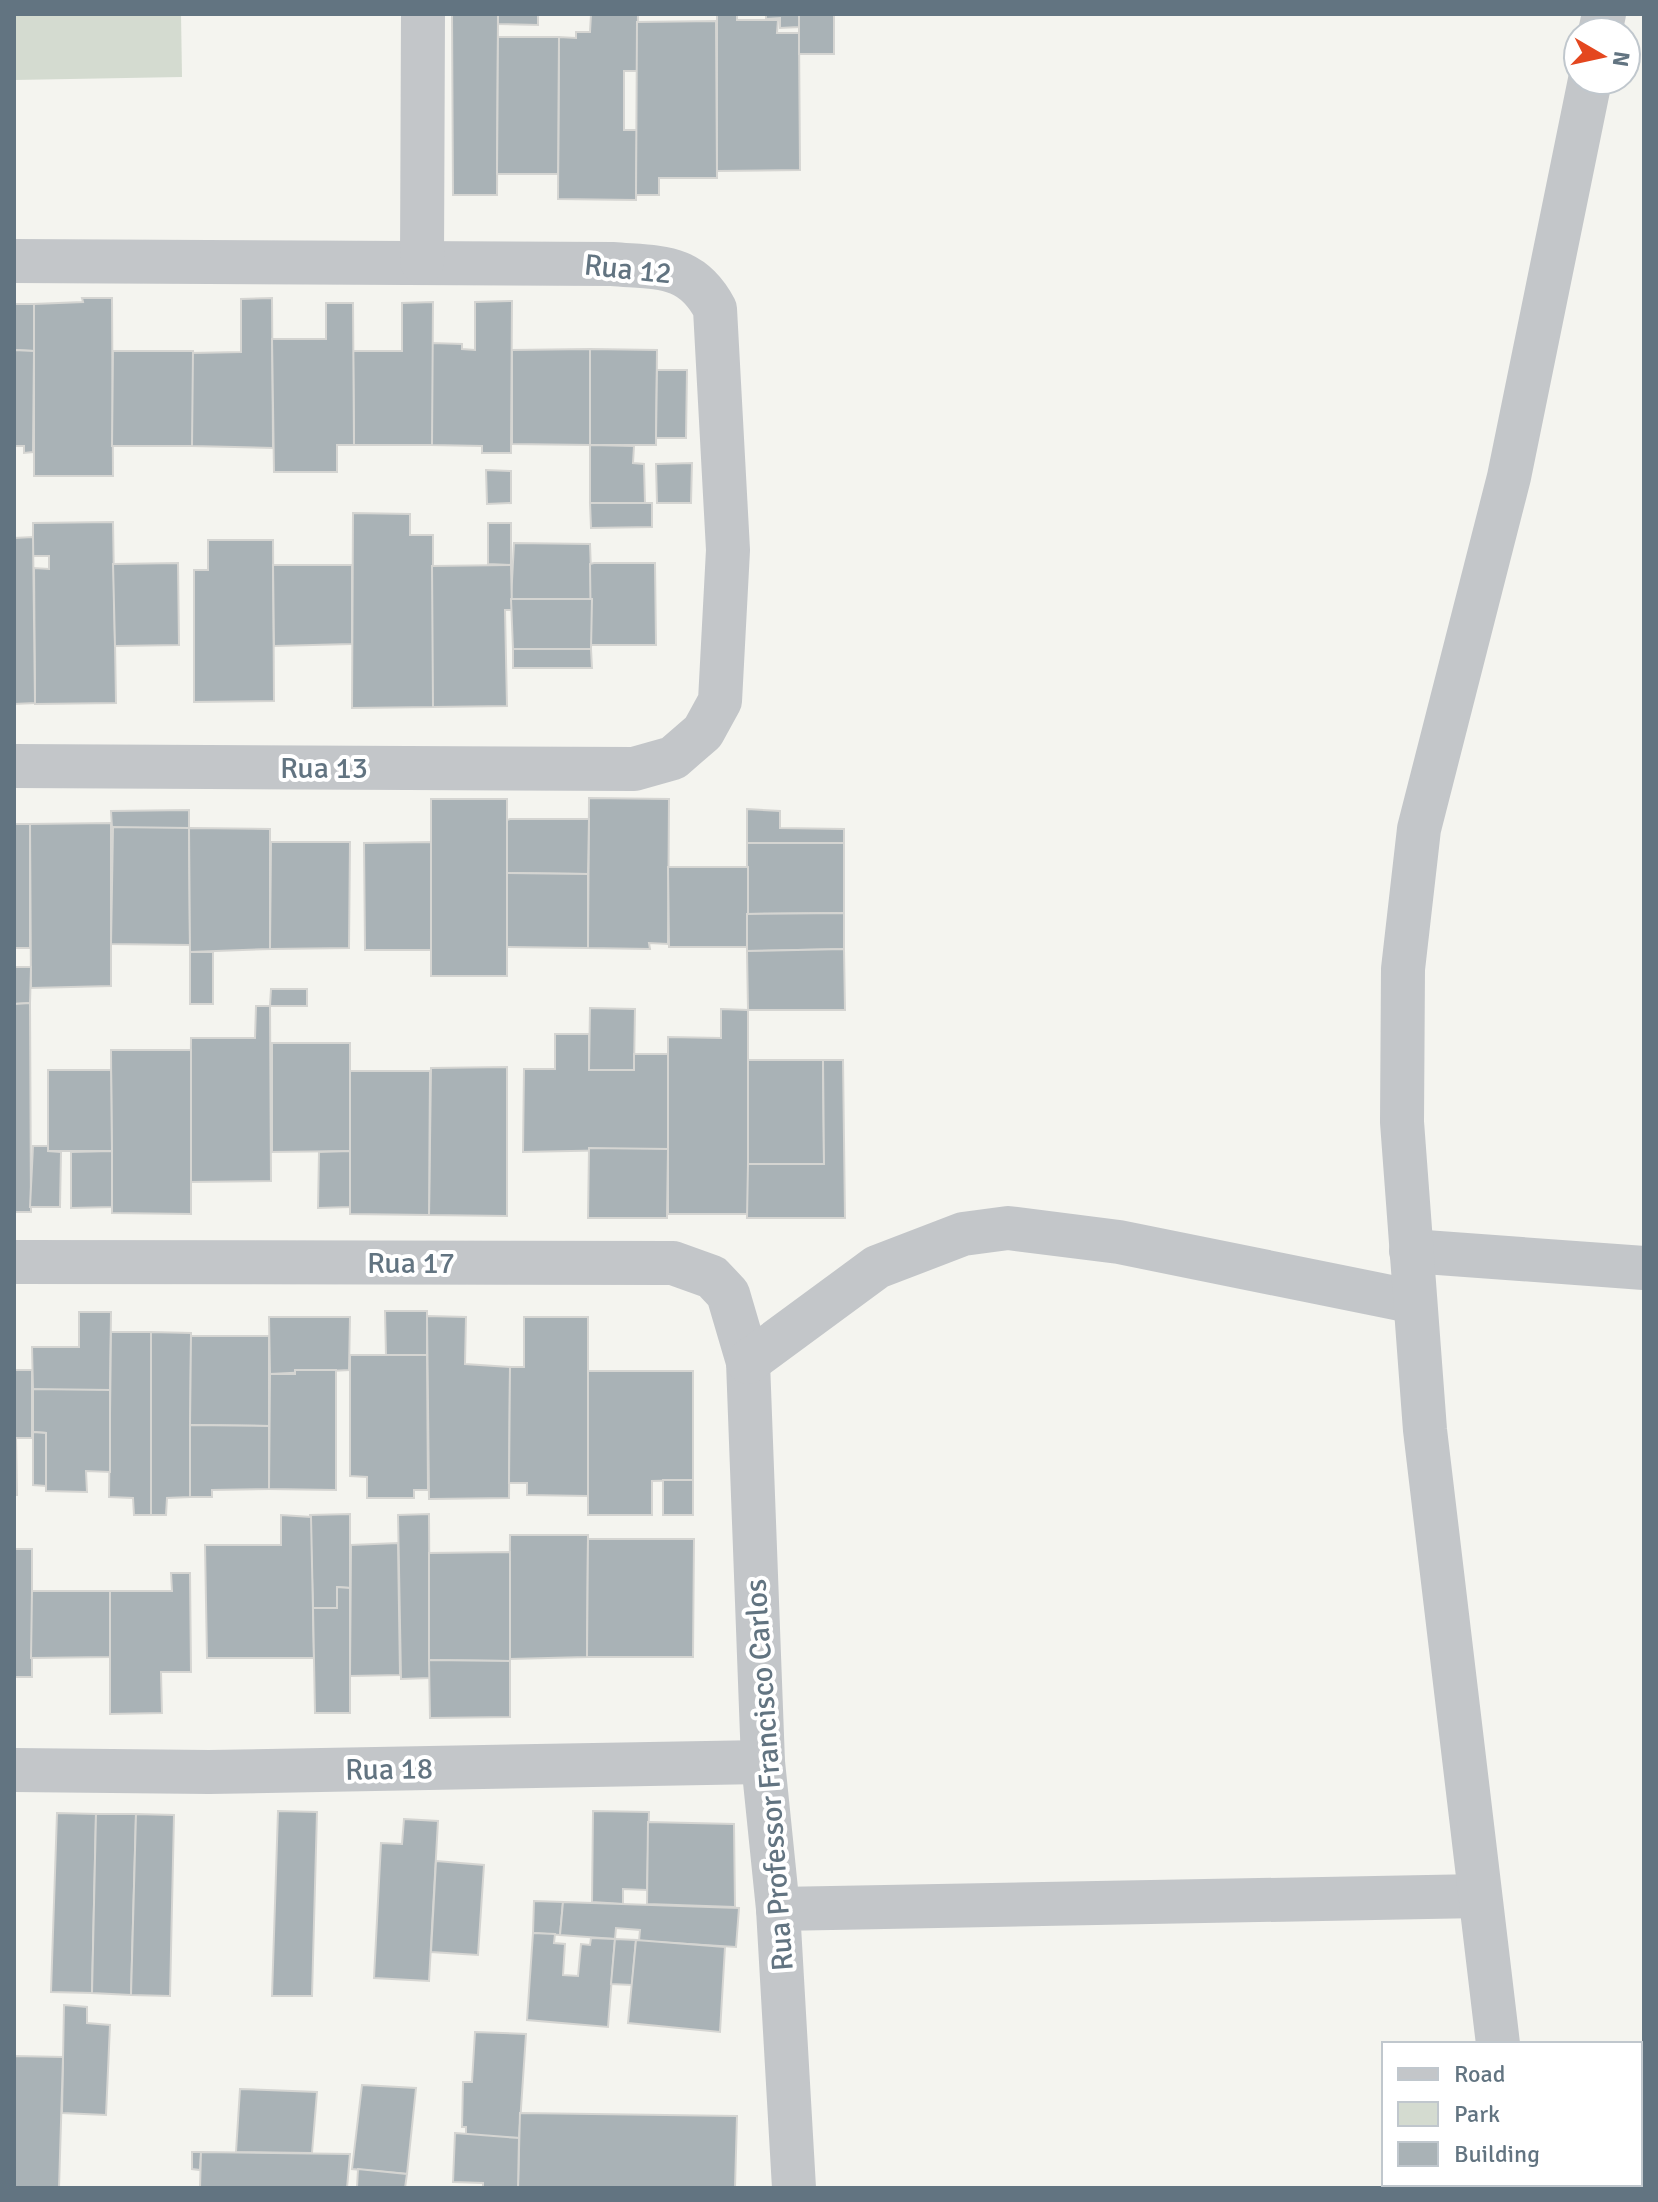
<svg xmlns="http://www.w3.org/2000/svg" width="1658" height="2202" viewBox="0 0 1658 2202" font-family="Signika,sans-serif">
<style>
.green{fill:#d4dbd0}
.building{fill:#a9b2b6;stroke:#d5d5d2;stroke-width:2}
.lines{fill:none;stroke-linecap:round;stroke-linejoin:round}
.minor{stroke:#c3c6c9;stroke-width:44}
.labels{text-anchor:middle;stroke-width:8;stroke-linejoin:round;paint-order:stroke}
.street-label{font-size:30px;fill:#627481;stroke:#fff}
</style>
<rect width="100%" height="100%" fill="#f4f4ef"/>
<path class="green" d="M14 14H181L182 77 14 80Z"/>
<g class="building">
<path d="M452 14H498L497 195H453Z"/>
<path d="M498 14H538V25L498 24Z"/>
<path d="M591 14H638L637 71H624V130H637L636 200 558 199 559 37 576 38V32H590Z"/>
<path d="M717 14H737V20H778L777 33H799L800 170 717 171Z"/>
<path d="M766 14H799V27L780 28V18L766 19Z"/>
<rect x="799" y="14" width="35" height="40"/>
<path d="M716 21 717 178H659V195H636L637 22Z"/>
<path d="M498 37H559L558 174H497Z"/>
<path d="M82 298H112L113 476H34V304L83 302Z"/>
<path d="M272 298 273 448 192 446V353L241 352V299Z"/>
<path d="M512 301 511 453H482V446L432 445V343L462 344V349L475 350V302Z"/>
<path d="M433 302 432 445H354L353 351H402V303Z"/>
<path d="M326 303H353L354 445H337V472H274L272 339H326Z"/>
<path d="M14 304H34V351L14 350Z"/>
<path d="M590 349V445L512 444V350Z"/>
<path d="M590 349 657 350 656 445H590Z"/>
<path d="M14 350 34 351 33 452 24 453V446H14Z"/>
<path d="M113 351H193L192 446H112Z"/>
<path d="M657 370H687L686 438H656Z"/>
<path d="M590 445 634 446 633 463 644 464 645 503H590Z"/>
<path d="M692 463 691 503H657L656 464Z"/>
<path d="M486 470 511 471V503L487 504Z"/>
<path d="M590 503H652V527L591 528Z"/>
<path d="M353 513 410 514V535H433V707L352 708Z"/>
<path d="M113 522 116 703 35 704 34 568 49 569V556H33V523Z"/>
<path d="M488 523H511V565L488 564Z"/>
<path d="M33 537 35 703 14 704V538Z"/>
<path d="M208 540H273L274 701 194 702V570H208Z"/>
<path d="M514 543 590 544 592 599H511Z"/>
<path d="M178 563 179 645 115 646 113 564Z"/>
<path d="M594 563H655L656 645H591L590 564Z"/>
<path d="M273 565H352V644L274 646Z"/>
<path d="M511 565 512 610H505L507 706 433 707 432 566Z"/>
<path d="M511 599H592L591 649H513Z"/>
<path d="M513 649H591L592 668H513Z"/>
<path d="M589 798 669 799 668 944 649 943 650 949 588 948Z"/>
<rect x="431" y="799" width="76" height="177"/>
<path d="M747 809 780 811V828L844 829V843H747Z"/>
<path d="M189 810V828H112L111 811Z"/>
<path d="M510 819H589L588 874 507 873V820Z"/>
<path d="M111 823V986L31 988 30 824Z"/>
<rect x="14" y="824" width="16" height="124"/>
<path d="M113 827 189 828 190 945 111 944Z"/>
<path d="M189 828 270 829V949L190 952Z"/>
<path d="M271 842H350L349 948 270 949Z"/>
<path d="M431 842V950H365L364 843Z"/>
<path d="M747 843H844V913L747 914Z"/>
<path d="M668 867H748V947H669Z"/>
<path d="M507 873 588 874V948L507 947Z"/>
<path d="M844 913V949L747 951V914Z"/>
<path d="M844 949 845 1010H748L747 951Z"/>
<rect x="190" y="952" width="23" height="52"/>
<path d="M14 967H31L30 1003 14 1004Z"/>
<path d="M271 989H307V1006H270Z"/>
<path d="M30 1003 31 1212H14V1004Z"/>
<path d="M256 1006H270L271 1181 190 1182 191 1038H255Z"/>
<path d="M590 1008 635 1009 634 1070H589Z"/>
<path d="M721 1009 748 1010V1214H668V1037L721 1038Z"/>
<path d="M555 1034H589V1070H634V1054H668V1149L523 1152 524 1069H555Z"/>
<path d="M272 1043H350V1151L272 1152Z"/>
<path d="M111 1050H191V1214L112 1213Z"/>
<path d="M748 1060H823L824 1164H748Z"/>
<path d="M823 1060H843L845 1218H747L748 1164H824Z"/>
<path d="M507 1067V1216L429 1215 431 1068Z"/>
<path d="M48 1070H111L112 1151H48Z"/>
<path d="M350 1071H430L429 1215 350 1214Z"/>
<path d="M33 1146H48V1151L61 1152 60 1207H30Z"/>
<path d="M589 1148 668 1149 667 1218H588Z"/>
<path d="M112 1151V1207L71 1208V1152Z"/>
<path d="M350 1151V1207L318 1208 319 1152Z"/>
<path d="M385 1311H427V1355H386Z"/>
<path d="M79 1312H111L110 1390H33L32 1347H79Z"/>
<path d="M427 1316 466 1317 465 1364 510 1367 509 1498 429 1499Z"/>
<path d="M269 1317H350L349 1370 270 1374Z"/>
<path d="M524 1317H588V1496L527 1495V1483H509L510 1367H524Z"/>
<path d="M111 1332H151V1515H134L133 1498 109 1497Z"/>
<path d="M151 1332 191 1333 190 1497 167 1498 166 1515H151Z"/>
<path d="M191 1336H269V1426L190 1425Z"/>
<path d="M350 1355H427L428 1490H414V1498H367V1477L350 1476Z"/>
<path d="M14 1370H32V1438H16L17 1495H14Z"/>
<path d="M295 1370H336V1490L269 1489 270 1374H295Z"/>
<path d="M588 1371H693V1480L652 1481V1515H588Z"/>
<path d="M33 1389 110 1390V1472L86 1471 87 1492 46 1491V1433L33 1432Z"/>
<path d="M190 1425 269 1426V1489L212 1490V1497H190Z"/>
<path d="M33 1432 46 1433V1486L33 1485Z"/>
<rect x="663" y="1480" width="30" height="35"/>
<path d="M350 1514V1588L337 1587V1608H313L310 1515Z"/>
<path d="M429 1514 430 1678 401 1679 398 1515Z"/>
<path d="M281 1515 311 1517 314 1658H207L205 1545H281Z"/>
<path d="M510 1535H588L587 1657 509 1659Z"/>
<path d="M588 1539H694L693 1657H587Z"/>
<path d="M398 1543 400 1675 350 1676 351 1545Z"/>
<rect x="14" y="1549" width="18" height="128"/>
<path d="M510 1552V1661L429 1660V1553Z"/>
<path d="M171 1573H190L191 1672H161L162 1713 110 1714V1591H172Z"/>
<path d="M337 1587 350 1588V1713H315L313 1608H337Z"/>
<path d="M32 1591H110V1657L31 1658Z"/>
<path d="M429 1660 510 1661V1717L430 1718Z"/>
<path d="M278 1811 317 1812 312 1996H272Z"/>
<path d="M593 1811 649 1812 647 1890 623 1889V1904L592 1902Z"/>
<path d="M57 1813 96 1814 92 1993 51 1992Z"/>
<path d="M96 1814H136L131 1995 92 1993Z"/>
<path d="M136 1814 174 1815 170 1996 131 1995Z"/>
<path d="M404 1819 438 1821 429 1981 374 1978 381 1843 402 1844Z"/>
<path d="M648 1822 734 1824 735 1907 647 1904Z"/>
<path d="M436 1861 484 1865 478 1955 431 1952Z"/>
<path d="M534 1901 563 1902 560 1935 533 1933Z"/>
<path d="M563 1902 739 1908 736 1947 639 1941 640 1930 616 1928 615 1939 560 1935Z"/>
<path d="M533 1933 555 1934 554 1943 565 1944 563 1975 578 1976 581 1944 590 1945 591 1938 615 1939 608 2027 527 2020Z"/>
<path d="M615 1939 636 1940 632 1985 611 1984Z"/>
<path d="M636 1940 725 1947 720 2032 628 2023Z"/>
<path d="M64 2005 87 2007V2023L110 2025 106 2115 62 2113Z"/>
<path d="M475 2032 526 2034 519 2138 466 2136V2127H462L463 2082H472Z"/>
<path d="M14 2056 63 2057 59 2188H14Z"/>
<path d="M362 2085 416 2088 407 2174 352 2169Z"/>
<path d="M240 2089 317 2092 312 2153 236 2152Z"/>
<path d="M520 2113 737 2116 735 2188H518Z"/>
<path d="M455 2133 519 2138 518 2188H483V2183L453 2182Z"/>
<path d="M192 2152H201L200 2170 192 2169Z"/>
<path d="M201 2152 350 2154 347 2188H200Z"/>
<path d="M358 2169 407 2174 405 2188H357Z"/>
</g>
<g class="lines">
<g class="minor">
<path d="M1600 32 1604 14"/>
<path d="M14 261 612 264C658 268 691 263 715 309L728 550 720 701 703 732 673 758 634 769 14 766"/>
<path d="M422 262 423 14"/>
<path d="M1411 1251 1644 1268"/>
<path d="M14 1262 673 1263 712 1277 728 1294 748 1362 763 1762 778 1909 794 2188"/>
<path d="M748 1362 877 1267 963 1234 1008 1228 1119 1242 1415 1302"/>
<path d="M14 1770 209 1772 763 1762"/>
<path d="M778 1909 1480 1896"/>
<path d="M1498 2044 1425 1430 1402 1122 1403 969 1419 829 1509 477 1590 80"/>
<path d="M1513 2184V2188"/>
</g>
</g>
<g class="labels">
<g class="street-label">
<text transform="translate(628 269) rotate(6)" y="10">Rua 12</text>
<text x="324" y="778">Rua 13</text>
<text x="411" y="1273">Rua 17</text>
<text transform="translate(389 1769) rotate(-1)" y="10">Rua 18</text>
<text transform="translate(769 1775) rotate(-94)" y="10">Rua Professor Francisco Carlos</text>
</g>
</g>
<rect width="1658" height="2202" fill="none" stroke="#627481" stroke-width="32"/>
<rect x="1382" y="2042" width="260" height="144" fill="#ffffff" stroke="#c0c7cd" stroke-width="2"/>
<rect x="1398" y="2068" width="40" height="12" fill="#c3c6c9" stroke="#c0c7cd" stroke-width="2"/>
<text x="1454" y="2082" font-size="24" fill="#627481">Road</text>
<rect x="1398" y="2102" width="40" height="24" fill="#d4dbd0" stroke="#c0c7cd" stroke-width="2"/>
<text x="1454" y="2122" font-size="24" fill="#627481">Park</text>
<rect x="1398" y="2142" width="40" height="24" fill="#a9b2b6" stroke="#c0c7cd" stroke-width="2"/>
<text x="1454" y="2162" font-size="24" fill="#627481">Building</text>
<g transform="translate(1602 56) rotate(99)"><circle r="38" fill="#ffffff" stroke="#c0c7cd" stroke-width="2"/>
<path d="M0-6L14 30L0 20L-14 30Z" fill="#e4471f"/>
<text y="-12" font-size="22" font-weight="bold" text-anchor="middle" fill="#627481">N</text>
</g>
</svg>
